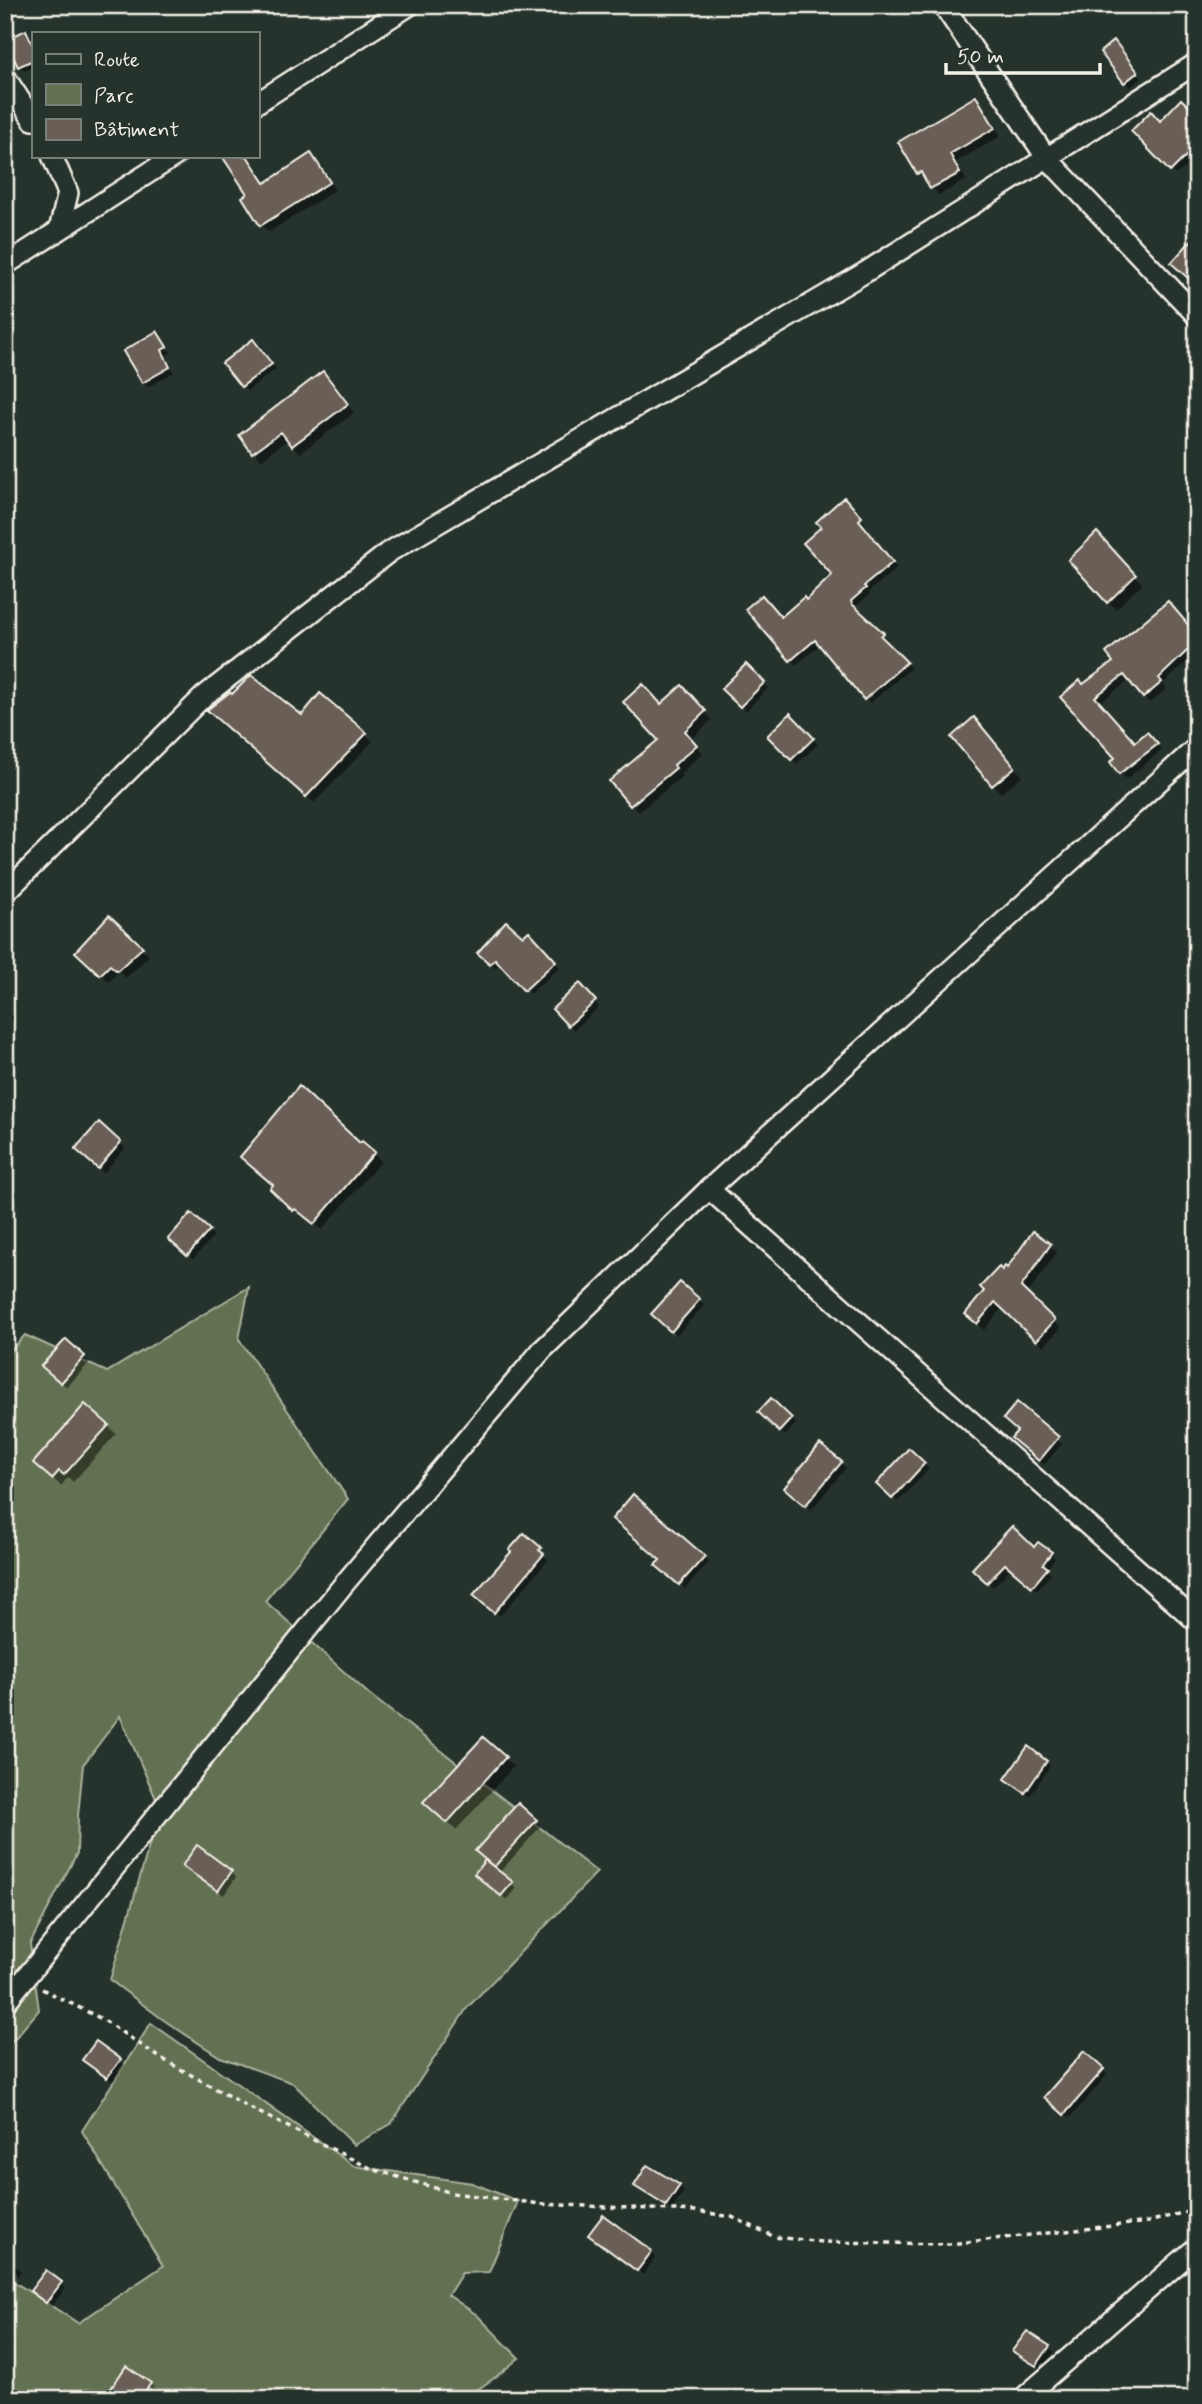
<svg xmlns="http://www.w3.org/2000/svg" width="1202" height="2404" viewBox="0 0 1202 2404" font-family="Mynerve,sans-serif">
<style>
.green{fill:#637152;stroke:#acb19d;stroke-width:2}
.shadow{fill:#0007}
.building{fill:#6a5e57;stroke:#f4f1e8;stroke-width:2}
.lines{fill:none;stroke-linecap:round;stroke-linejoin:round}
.minor-casing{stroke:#f4f1e8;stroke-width:24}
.path{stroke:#f4f1e8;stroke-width:3.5;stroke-dasharray:5 5;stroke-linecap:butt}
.minor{stroke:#26332d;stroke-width:19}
</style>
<rect width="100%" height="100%" fill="#26332d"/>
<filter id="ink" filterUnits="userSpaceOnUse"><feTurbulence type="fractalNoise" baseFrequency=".0143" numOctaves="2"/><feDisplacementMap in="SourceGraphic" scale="14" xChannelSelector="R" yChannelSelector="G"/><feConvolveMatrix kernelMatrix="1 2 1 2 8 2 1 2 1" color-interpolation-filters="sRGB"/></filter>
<g filter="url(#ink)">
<g class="green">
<path d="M249 1287 239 1339 348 1499 265 1601 370 1695 597 1872 467 2008 391 2124 354 2145 293 2083 220 2057 165 2021 110 1980 160 1808 120 1716 83 1765 78 1816 77 1853 30 1944 39 2010 5 2050V1357L25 1335 107 1372Z"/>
<path d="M151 2023 354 2166 472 2183 518 2201 489 2272 462 2273 448 2295 477 2315 519 2358 497 2376 464 2399H5V2276L78 2323 163 2266 82 2131Z"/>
</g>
<g class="shadow">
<path d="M1178 5H1197V18L1191 21Z"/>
<path d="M25 32 33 43V67L24 71 19 66Z"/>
<path d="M1119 48 1142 78 1131 87 1126 82Z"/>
<path d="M975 98 983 106 1001 136 956 162 966 180 939 195 919 173Z"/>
<path d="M1197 116V158L1176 175 1133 131Z"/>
<path d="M311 155 335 190 269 232 261 225 250 194 224 156H248L267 184Z"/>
<path d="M157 333 171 353 166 355 174 372 148 387 143 382Z"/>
<path d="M258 347 276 369 247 391 225 363Z"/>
<path d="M330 381 354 413 300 453 288 439 261 460 241 436Z"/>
<path d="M844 500 865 523 862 526 897 568 868 592 870 594 855 607 856 610 888 639 885 642 911 668 870 703 821 644 796 665 747 610 781 619 807 602 834 575 824 528Z"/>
<path d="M1104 542 1142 584 1116 609 1108 601Z"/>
<path d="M1197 638 1195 654 1163 684 1167 689 1149 703 1130 680 1099 703 1135 744 1153 739 1162 750 1126 779 1112 763 1117 758 1083 686Z"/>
<path d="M746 667 768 688 746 711 724 689Z"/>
<path d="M690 695 712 720 691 739 703 753 680 774 682 776 639 812 632 804 660 740 662 706Z"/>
<path d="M790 716 818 744 797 764 770 736Z"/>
<path d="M217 717 365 734 373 741 314 803Z"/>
<path d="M982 728 1022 776 1001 793 993 785Z"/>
<path d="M1197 866V891L1184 880Z"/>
<path d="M109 918 149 956 126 978 119 971 109 982 78 951Z"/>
<path d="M529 934 560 967 530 994 500 962 496 968 480 953 523 939Z"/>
<path d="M580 986 599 1007 574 1030 554 1009Z"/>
<path d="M300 1088 360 1146 362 1143 381 1161 322 1230 304 1215 302 1217 279 1197 275 1186Z"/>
<path d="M120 1143 125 1148 104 1173 83 1154Z"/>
<path d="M209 1231 214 1236 193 1259 175 1244Z"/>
<path d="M1034 1234 1057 1252 1027 1295 1061 1328 1044 1346 1003 1307 984 1330 974 1321 986 1291 1002 1272 1008 1271Z"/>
<path d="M680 1284 704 1305 677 1335 654 1314Z"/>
<path d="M66 1341 89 1363 67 1387 49 1371Z"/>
<path d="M771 1401 796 1424 785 1436 760 1412Z"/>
<path d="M108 1426 116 1434 73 1482 68 1477 61 1486 44 1470Z"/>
<path d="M1057 1439 1062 1444 1044 1465 1019 1443Z"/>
<path d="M909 1451 929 1469 898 1502 878 1484Z"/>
<path d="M841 1463 846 1468 811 1510 791 1493Z"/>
<path d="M524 1535 545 1554 544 1556 548 1560 500 1616 481 1600Z"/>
<path d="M1034 1550 1050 1553 1055 1558 1047 1569 1051 1574 1037 1590 1011 1568 993 1587 974 1569Z"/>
<path d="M704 1557 709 1562 685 1589 658 1565Z"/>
<path d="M483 1739 513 1767 456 1830 434 1810Z"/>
<path d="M1046 1762 1050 1766 1030 1796 1011 1783Z"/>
<path d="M519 1805 541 1826 499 1873 517 1888 507 1900 476 1874 487 1860Z"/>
<path d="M190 1871 231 1872 236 1877 224 1895Z"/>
<path d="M120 2060 125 2065 113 2082 89 2065Z"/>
<path d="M1103 2070 1107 2075 1070 2118 1051 2102Z"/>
<path d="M5 2146 13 2153 5 2163Z"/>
<path d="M636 2186H678L684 2191 672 2210Z"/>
<path d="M603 2217 656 2257 643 2275 595 2239Z"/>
<path d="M5 2258 21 2271 11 2284 7 2281 5 2284Z"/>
<path d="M61 2284 66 2288 51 2307 37 2296Z"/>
<path d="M1049 2347 1054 2352 1042 2370 1020 2355Z"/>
<path d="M150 2384 158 2392 153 2399H106Z"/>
</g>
<g class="building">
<path d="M26 30 33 46V60L18 67 5 40Z"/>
<path d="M1114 40 1138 72 1124 83 1100 52Z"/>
<path d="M976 96 995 128 950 154 960 173 930 189 921 172 917 174 898 142Z"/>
<path d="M1181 99 1197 114V145L1170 172 1131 131 1151 111 1160 121Z"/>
<path d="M311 153 330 182 260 226 242 197 247 194 222 156H247L265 183Z"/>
<path d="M1197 234V286L1171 263Z"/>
<path d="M157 331 167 347 162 350 170 367 142 383 123 351Z"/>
<path d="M253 339 272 364 241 387 222 363Z"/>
<path d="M323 371 348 404 292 446 281 432 252 453 239 435Z"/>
<path d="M844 497 862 517 859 520 893 562 864 586 866 588 851 601 852 604 884 633 881 636 907 662 864 700 815 640 790 661 745 609 762 595 781 617 804 597 806 600 832 575 803 543 821 527 816 522Z"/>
<path d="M1097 532 1136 575 1107 603 1068 560Z"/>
<path d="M1168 601 1197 635V659L1188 650 1159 678 1162 682 1143 698 1124 675 1095 697 1135 742 1147 732 1158 744 1119 774 1110 762 1115 758 1060 697 1080 680 1083 684 1113 662 1106 653Z"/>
<path d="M746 664 765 682 740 707 721 689Z"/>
<path d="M251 675 302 715 320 693 367 733 306 797 207 710 230 692 232 694Z"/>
<path d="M643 684 661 704 682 685 706 711 685 731 697 745 674 765 676 768 630 806 609 781 658 740 623 702Z"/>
<path d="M790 713 814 738 791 760 767 736Z"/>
<path d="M974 717 1015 767 992 786 951 737Z"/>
<path d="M109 915 143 947 117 971 110 965 100 975 75 952Z"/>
<path d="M506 921 523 936 529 931 556 961 524 991 495 959 490 964 477 953Z"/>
<path d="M580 983 596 1001 568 1026 552 1009Z"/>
<path d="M299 1086 360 1143 362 1141 375 1152 314 1224 295 1209 293 1211 270 1189 273 1185 240 1157Z"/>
<path d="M99 1122 121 1142 98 1169 75 1149Z"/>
<path d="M191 1213 210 1230 187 1256 168 1239Z"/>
<path d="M1033 1231 1051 1244 1021 1287 1055 1320 1036 1341 995 1302 977 1324 965 1314 984 1291 980 1287 999 1267 1002 1270 1005 1266 1007 1268Z"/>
<path d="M680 1282 700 1299 671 1332 651 1314Z"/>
<path d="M66 1339 85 1356 61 1383 41 1366Z"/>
<path d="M771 1398 792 1418 779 1432 758 1412Z"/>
<path d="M1017 1402 1059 1437 1039 1461 1011 1438 1017 1431 1003 1419Z"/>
<path d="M85 1404 109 1425 64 1475 59 1471 52 1479 33 1463Z"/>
<path d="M820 1444 842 1462 805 1506 784 1488Z"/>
<path d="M909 1448 925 1463 892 1499 876 1484Z"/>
<path d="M633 1494 705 1556 679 1585 655 1565 660 1560 612 1519Z"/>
<path d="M1012 1526 1034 1547 1038 1542 1052 1552 1043 1564 1048 1568 1032 1587 1005 1564 987 1583 972 1569Z"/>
<path d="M524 1533 542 1548 539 1550 544 1554 494 1613 473 1595 511 1552 509 1550Z"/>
<path d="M483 1737 506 1757 447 1823 423 1802Z"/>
<path d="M1028 1746 1047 1761 1025 1793 1005 1779Z"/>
<path d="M518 1803 537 1820 494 1867 475 1851Z"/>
<path d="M197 1845 232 1871 218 1891 182 1866Z"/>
<path d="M485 1860 513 1882 501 1896 474 1874Z"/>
<path d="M96 2041 121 2059 107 2078 82 2060Z"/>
<path d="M1084 2051 1104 2069 1064 2115 1044 2097Z"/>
<path d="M647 2165 680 2185 666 2206 634 2186Z"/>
<path d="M603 2215 652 2251 637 2271 588 2235Z"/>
<path d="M46 2270 62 2282 46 2303 30 2291Z"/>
<path d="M1027 2331 1050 2346 1036 2366 1012 2351Z"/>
<path d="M126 2366 151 2383 140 2399H104Z"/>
</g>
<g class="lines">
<g class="minor-casing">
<g id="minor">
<path d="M943 5 1046 157 1197 316"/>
<path d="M5 77 33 120"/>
<path d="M257 103 410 5"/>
<path d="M52 156 68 193 59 230"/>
<path d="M5 265 175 156"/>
<path d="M5 893 203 697 389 552 864 273 1197 63"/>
<path d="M709 1189 1197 1622"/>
<path d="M5 2003 344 1584 542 1350 709 1189 1197 747"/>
<path d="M1022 2399 1197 2247"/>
</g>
</g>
<path class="path" d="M42 1989 102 2019 159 2057 250 2108 372 2169 452 2193 541 2204 696 2211 732 2217 775 2237 822 2242 949 2244 1148 2222 1197 2209"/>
<use href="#minor" class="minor"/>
</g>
</g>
<rect width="1202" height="2404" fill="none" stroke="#26332d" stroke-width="28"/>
<rect x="14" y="14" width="1174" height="2376" fill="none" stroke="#f4f1e8" stroke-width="2.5" filter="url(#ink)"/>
<rect x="32" y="32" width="228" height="126" fill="#26332d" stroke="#787f78" stroke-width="2"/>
<rect x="46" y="54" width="35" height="10" fill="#26332d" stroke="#787f78" stroke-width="2"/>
<text x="94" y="66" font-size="21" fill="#f4f1e8">Route</text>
<rect x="46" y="84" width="35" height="21" fill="#637152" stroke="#787f78" stroke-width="2"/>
<text x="94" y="102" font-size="21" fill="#f4f1e8">Parc</text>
<rect x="46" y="119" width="35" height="21" fill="#6a5e57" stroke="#787f78" stroke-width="2"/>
<text x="94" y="136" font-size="21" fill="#f4f1e8">Bâtiment</text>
<path d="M946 63v10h154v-10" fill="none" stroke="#f4f1e8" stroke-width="3.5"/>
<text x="957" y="63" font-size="21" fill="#f4f1e8" stroke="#26332d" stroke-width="5" paint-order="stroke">50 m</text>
</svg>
